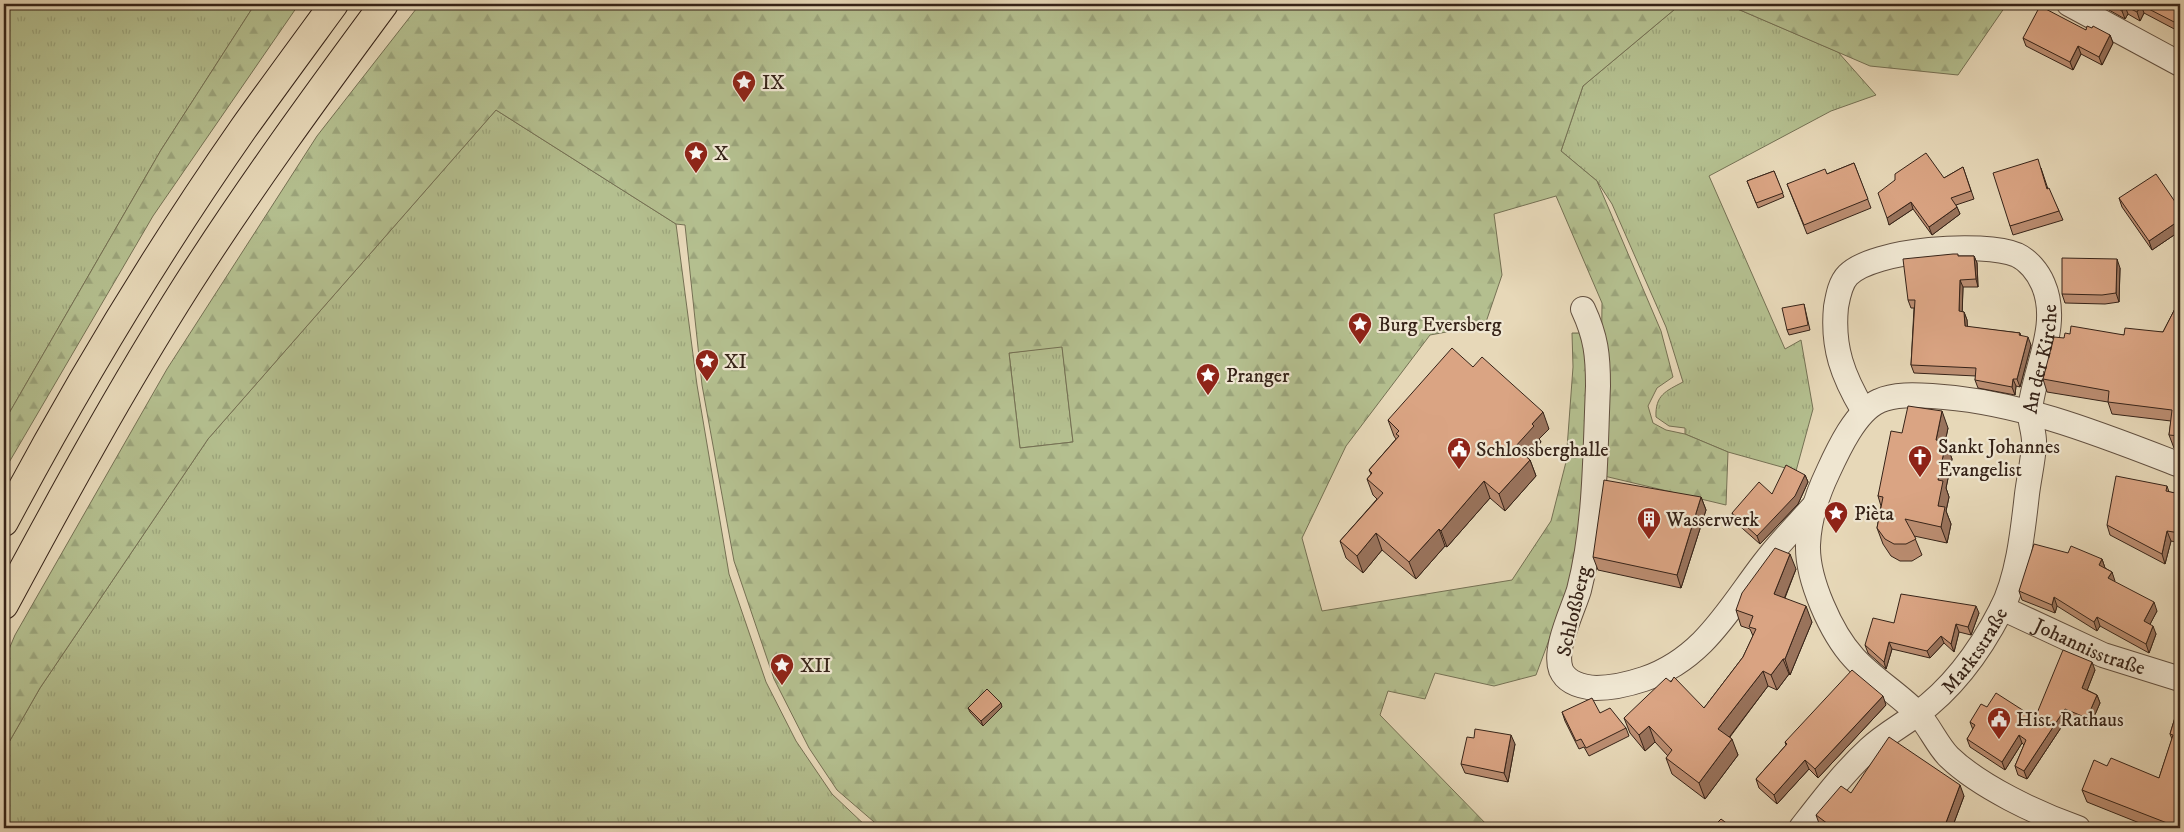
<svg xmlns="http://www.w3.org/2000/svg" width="2184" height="832" viewBox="0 0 2184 832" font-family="'IM FELL DW Pica',serif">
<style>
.grass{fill:url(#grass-tufts);stroke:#757154}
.forest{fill:url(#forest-firs);stroke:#757154;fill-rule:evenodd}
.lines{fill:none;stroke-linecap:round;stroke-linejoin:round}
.street-casing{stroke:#625040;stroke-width:26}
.highway-casing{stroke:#362318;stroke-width:30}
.street{stroke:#efe6d1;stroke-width:24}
.highway{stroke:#e7d8b8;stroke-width:28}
.wall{fill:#bb8d71;stroke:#362318}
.shaded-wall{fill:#99735c;stroke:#362318}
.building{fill:#daa483;stroke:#362318}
.labels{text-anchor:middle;stroke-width:4.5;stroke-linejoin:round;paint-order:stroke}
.poi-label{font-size:20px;fill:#362318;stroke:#efe6d1;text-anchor:start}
.street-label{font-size:20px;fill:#362318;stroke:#efe6d1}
</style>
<defs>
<pattern id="grass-tufts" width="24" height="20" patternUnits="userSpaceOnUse" patternTransform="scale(1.25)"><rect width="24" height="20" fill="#b4bf8f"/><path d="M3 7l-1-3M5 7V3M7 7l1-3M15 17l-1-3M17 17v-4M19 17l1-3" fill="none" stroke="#9ba47b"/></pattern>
<pattern id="forest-firs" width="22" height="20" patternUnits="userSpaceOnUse" patternTransform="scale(1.25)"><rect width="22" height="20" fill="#b4bf8f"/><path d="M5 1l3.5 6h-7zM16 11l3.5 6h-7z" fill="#9ba47b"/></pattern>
</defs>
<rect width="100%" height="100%" fill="#e7d8b8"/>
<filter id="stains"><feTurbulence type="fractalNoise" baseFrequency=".004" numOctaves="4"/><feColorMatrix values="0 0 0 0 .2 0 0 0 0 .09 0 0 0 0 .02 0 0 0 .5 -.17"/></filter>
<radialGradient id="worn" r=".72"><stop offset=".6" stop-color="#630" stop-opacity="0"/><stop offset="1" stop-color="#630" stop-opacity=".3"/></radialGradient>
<g class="grass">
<path d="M4 4H255L161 150 4 422Z"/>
<path d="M1681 4H1726L1838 52 1876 95 1831 111 1709 176 1785 349 1801 340 1813 409 1796 471 1728 452 1685 434V428L1669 426 1656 417C1655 395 1666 391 1683 382L1666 327 1612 204 1597 181 1561 151 1583 86Z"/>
<path d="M496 110 676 224 697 385 729 574 766 682 796 741 832 794 868 828H4V751L40 688 208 439Z"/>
<path d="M1062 346 1073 442 1020 448 1009 353Z"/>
</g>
<g class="forest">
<path d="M255 4H299L153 216 4 471V422L161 150Z"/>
<path d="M420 4H1681L1583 86 1561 151 1597 181 1661 331 1673 377 1657 388 1648 406 1653 423 1666 430 1685 434 1728 452 1726 505 1600 475 1602 303 1556 196 1494 214 1502 275 1485 325 1430 335 1346 446 1302 538 1322 611 1512 580 1551 521 1566 462 1573 367 1572 333H1585L1589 360 1581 527 1569 586 1536 675 1494 686 1435 673 1425 699 1388 691 1380 715 1490 828H881L837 790 809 748 774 679 734 561 702 385 685 225 676 224 496 110 208 439 40 688 4 751V661L15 635 167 369 317 136ZM1062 347 1073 442 1020 448 1009 353Z"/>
<path d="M1726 4H2007L1958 75 1870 66Z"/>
</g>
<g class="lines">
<g class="street-casing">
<g id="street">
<path d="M2069 4 2180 64"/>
<path d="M1583 309C1596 337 1598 355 1598 386 1595 454 1596 524 1579 590 1573 610 1553 649 1561 670 1567 684 1583 687 1596 688 1612 688 1629 684 1644 679 1703 659 1728 610 1764 563 1779 543 1797 525 1814 506"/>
<path id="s1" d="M2002 608 2103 655 2180 679"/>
<path id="s2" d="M1801 828C1822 801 1843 773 1869 749 1884 735 1901 726 1917 714 1953 688 1981 649 2001 610 2018 578 2023 530 2027 494 2029 478 2033 461 2034 445 2035 433 2029 421 2030 410 2034 369 2061 325 2043 284 2038 272 2028 260 2017 255 1983 241 1874 249 1848 275 1840 283 1838 296 1836 307 1832 348 1843 376 1863 410"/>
<path d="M2078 828C2038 814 1980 787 1949 757 1937 745 1930 727 1918 714 1899 694 1873 679 1854 658 1831 633 1807 579 1808 545 1809 519 1817 495 1828 472 1838 450 1856 411 1879 401 1894 394 1915 395 1932 396 2018 401 2100 434 2180 465"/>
</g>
</g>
<g class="highway-casing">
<g id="highway">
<path d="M4 522C76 387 155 255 243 129 273 87 304 45 334 4"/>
<path d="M4 605C62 497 121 389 187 285 249 188 316 96 384 4"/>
</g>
</g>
<use href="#street" class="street"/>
<use href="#highway" class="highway"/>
</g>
<g class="wall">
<path d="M2107 4H2180V32L2144 13 2140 21 2128 14 2125 19 2109 10Z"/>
<path d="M2086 30 2110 35 2113 43 2102 65 2081 54 2073 70 2026 46 2023 38Z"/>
<path d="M1854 163 1871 208 1807 234 1787 184 1827 174Z"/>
<path d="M1963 167 1974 199 1956 205 1960 214 1932 235 1913 209 1889 225 1895 180 1944 178Z"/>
<path d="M2041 168 2048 189 2059 211 2063 220 2013 235 2010 226Z"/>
<path d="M1774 171 1784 197 1758 208 1747 181Z"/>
<path d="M2119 198 2180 209V231L2152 250 2122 207Z"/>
<path d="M1958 256H1974L1977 263 1978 287H1963L1962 312H1964L1967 320V327L2020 333 2021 336 2031 345 2020 387 2016 386 2015 395 1978 388 1975 380 1976 376 1914 373 1911 365 1914 308H1911L1908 300Z"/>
<path d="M2120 268 2119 302 2105 304 2065 303 2062 294Z"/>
<path d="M2180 299V448H2174L2169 435 2171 421 2112 414 2108 402 2047 392 2043 379 2064 338 2070 334 2124 335 2163 332Z"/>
<path d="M1804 304 1810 330 1789 335 1787 330Z"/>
<path d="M1473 367 1549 429 1539 439 1541 442 1527 457 1530 460 1536 476 1505 511 1490 498 1447 547 1445 546 1416 579 1382 550 1363 573 1346 558 1340 541 1377 499 1373 495 1367 479 1371 474 1369 470 1396 439 1394 436 1388 420Z"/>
<path d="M1948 428 1945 442 1952 459 1946 488 1949 497 1946 511 1951 524 1947 543 1914 536 1922 555 1912 561H1900L1891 556 1883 544 1877 528 1881 506 1878 496 1902 433Z"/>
<path d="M1805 475 1808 482 1798 504 1760 544 1734 521 1732 513 1772 494Z"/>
<path d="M2167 486 2169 492 2180 494V543L2171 541 2165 564 2110 535 2107 525Z"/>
<path d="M1701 497 1706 510 1681 588 1598 570 1593 557Z"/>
<path d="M2068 553 2102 559 2105 568 2112 572 2114 582 2157 611 2150 624 2156 634 2149 653 2100 626 2097 631 2057 606 2055 613 2022 600 2019 591Z"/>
<path d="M1796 569 1785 598 1812 622 1790 675 1789 674 1777 690 1768 686 1730 737 1738 755 1705 799 1672 774 1666 758 1668 756 1655 742 1645 751 1630 733 1624 718 1704 708 1743 657 1753 636 1750 629 1741 626 1736 610Z"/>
<path d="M1979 613 1971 635 1959 632 1954 652 1944 643 1930 658 1892 649 1886 669 1868 653 1865 645 1894 623Z"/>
<path d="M2095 670 2087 690 2097 695 2100 703 2090 726 2068 717 2027 779 2018 775 2015 766 2024 745 2022 743 2005 770 1970 747 1967 739 1973 730 1970 722 1987 707 2035 718Z"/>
<path d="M2180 701V828H2152L2087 802 2082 790 2107 766 2159 778 2172 739 2170 734Z"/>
<path d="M1886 705 1818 778 1809 769 1777 804 1759 788 1756 779 1786 745 1785 742Z"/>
<path d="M1002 707 983 726 970 712 968 708Z"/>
<path d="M1562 712 1600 713 1626 728 1629 736 1589 756 1584 747 1579 749 1565 721Z"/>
<path d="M1515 744 1508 782 1465 773 1461 764Z"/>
<path d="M1964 796 1952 828H1823L1820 826 1816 815Z"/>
</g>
<g class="shaded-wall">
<path d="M2141 5 2144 13 2140 21 2137 12Z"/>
<path d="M2125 6 2128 14 2125 19 2122 11Z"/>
<path d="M2110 35 2113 43 2102 65 2099 57Z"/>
<path d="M2078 46 2081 54 2073 70 2070 62Z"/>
<path d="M1911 202 1913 209 1889 225 1887 218Z"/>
<path d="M1957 207 1960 214 1932 235 1929 227Z"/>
<path d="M2180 220V231L2152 250 2149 241Z"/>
<path d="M1974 256 1977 263 1978 287 1976 279Z"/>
<path d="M2117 259 2120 268 2119 302 2116 293Z"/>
<path d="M1960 280 1963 287 1962 319 1959 311Z"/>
<path d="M1964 312 1967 320 1968 334 1965 326Z"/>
<path d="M2028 337 2031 345 2020 387 2017 379Z"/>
<path d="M2013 379 2016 386 2015 395 2012 387Z"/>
<path d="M1942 411 1948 428 1942 457 1936 440Z"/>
<path d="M1543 412 1549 429 1539 439 1541 442 1522 464 1515 447 1532 424Z"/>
<path d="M1946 442 1952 459 1946 488 1949 497 1946 511 1951 524 1947 543 1941 527 1938 506V480Z"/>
<path d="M1530 460 1536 476 1505 511 1499 494Z"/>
<path d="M1805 475 1808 482 1798 504 1760 544 1757 536Z"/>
<path d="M1484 481 1490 498 1447 547 1441 531Z"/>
<path d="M1701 497 1706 510 1681 588 1677 575Z"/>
<path d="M1439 529 1445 546 1416 579 1409 562Z"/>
<path d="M2167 531 2171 541 2165 564 2162 554Z"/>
<path d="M1376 533 1382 550 1363 573 1357 556Z"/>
<path d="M1790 554 1796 569 1780 609 1774 594Z"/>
<path d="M2102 559 2105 568 2102 573 2099 565Z"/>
<path d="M2112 572 2115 581 2111 587 2108 578Z"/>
<path d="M2054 597 2057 606 2055 613 2052 605Z"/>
<path d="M2154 602 2157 611 2147 630 2144 621Z"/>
<path d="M1806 606 1812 622 1790 675 1785 659Z"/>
<path d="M1976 606 1979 613 1971 635 1968 627Z"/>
<path d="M2097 617 2100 626 2097 631 2094 622Z"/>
<path d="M1956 624 1959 632 1954 652 1951 644Z"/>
<path d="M2153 626 2156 634 2149 653 2146 644Z"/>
<path d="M1941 636 1944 643 1930 658 1927 651Z"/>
<path d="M1889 642 1892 649 1886 669 1884 662Z"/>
<path d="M1783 659 1789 674 1777 690 1771 675Z"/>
<path d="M2092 662 2095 670 2085 696 2082 688Z"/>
<path d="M1763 671 1768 686 1724 744 1718 729Z"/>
<path d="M2097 695 2100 703 2090 726 2087 718Z"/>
<path d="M1883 696 1886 705 1818 778 1815 769Z"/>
<path d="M1001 703 1002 707 983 726 981 721Z"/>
<path d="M2065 709 2068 717 2027 779 2024 771Z"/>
<path d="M1649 726 1655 742 1645 751 1639 735Z"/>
<path d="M1511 735 1515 744 1508 782 1504 773Z"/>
<path d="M2019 735 2022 743 2005 770 2002 762Z"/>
<path d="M1732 739 1738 755 1705 799 1699 783Z"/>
<path d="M1805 760 1809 769 1777 804 1774 795Z"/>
<path d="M1960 785 1964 796 1952 828H1944Z"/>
</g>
<g class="building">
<path d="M2110 4H2180V25L2141 5 2137 12 2125 6 2122 11Z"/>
<path d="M2040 6 2086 30 2087 26 2092 28 2093 26 2110 35 2099 57 2078 46 2070 62 2023 38Z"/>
<path d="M1926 153 1944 178 1963 167 1971 191 1951 198 1957 207 1929 227 1911 202 1887 218 1878 193 1895 180V174Z"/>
<path d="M2038 159 2047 189 2049 188 2059 211 2010 226 1993 173Z"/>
<path d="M1854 163 1868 199 1804 225 1787 184 1825 169 1827 174Z"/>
<path d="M1774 171 1783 193 1756 203 1747 181Z"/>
<path d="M2156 174 2180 209V220L2149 241 2119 198Z"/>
<path d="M1953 254H1958V256H1974L1976 279 1960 280 1959 311 1964 312 1965 326 2020 333 2019 335 2028 337 2017 379H2013L2012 387 1975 380 1976 368 1911 365 1915 300H1908L1903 259Z"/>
<path d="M2062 258 2117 259 2116 293 2102 295 2062 294Z"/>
<path d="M2180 299V436L2169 435 2172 410 2108 402 2109 391 2043 379 2054 337 2064 338 2065 333 2070 334 2071 326 2124 335 2125 328 2163 332Z"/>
<path d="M1804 304 1808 325 1787 330 1782 308Z"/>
<path d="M1452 348 1473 367 1482 357 1543 412 1532 424 1534 426 1515 447 1530 460 1499 494 1484 481 1441 531 1439 529 1409 562 1376 533 1357 556 1340 541 1383 493 1367 479 1372 473 1369 470 1399 436 1396 434 1399 431 1388 420Z"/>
<path d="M1908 406 1942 411 1936 440 1946 442 1938 480 1943 481 1938 506 1945 507 1941 527 1905 519 1916 539 1906 544H1894L1885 539 1877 528 1883 497 1878 496 1891 431 1902 433Z"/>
<path d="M1786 465 1805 475 1795 496 1757 536 1732 513 1759 482 1772 494Z"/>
<path d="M2116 476 2167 486 2166 491 2180 494V533L2167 531 2162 554 2107 525Z"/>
<path d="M1604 480 1701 497 1677 575 1593 557Z"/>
<path d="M2034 544 2068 553 2071 546 2102 559 2099 565 2112 572 2108 578 2154 602 2144 621 2153 626 2146 644 2097 617 2094 622 2054 597 2052 605 2019 591Z"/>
<path d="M1775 548 1790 554 1774 594 1806 606 1785 659H1783L1771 675 1763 671 1718 729 1732 739 1699 783 1666 758 1672 750 1649 726 1639 735 1624 718 1666 678 1671 682 1674 677 1704 708 1743 657 1756 629 1749 627 1753 616 1736 610 1742 593Z"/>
<path d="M1901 594 1976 606 1968 627 1956 624 1951 644 1941 636 1927 651 1889 642 1884 662 1865 645 1873 618 1894 623Z"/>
<path d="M2063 650 2092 662 2082 688 2097 695 2087 718 2065 709 2024 771 2015 766 2026 740 2019 735 2002 762 1967 739 1975 725 1970 722 1981 704 1987 707 1996 693 2035 718Z"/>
<path d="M1852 670 1883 696 1815 769 1805 760 1774 795 1756 779 1787 744 1785 742Z"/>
<path d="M987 689 1001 703 981 721 968 708Z"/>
<path d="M1592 698 1600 713 1610 708 1626 728 1586 748 1581 739 1576 741 1562 712Z"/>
<path d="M2180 701V828L2082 790 2094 760 2107 766 2111 758 2159 778 2173 735 2170 734Z"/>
<path d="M1475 729 1511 735 1504 773 1461 764 1467 737 1474 738Z"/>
<path d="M1889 737 1960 785 1944 828H1826L1828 824 1816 815 1841 786 1851 793Z"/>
<path d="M1721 819 1733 828H1712Z"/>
</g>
<defs>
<g id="sight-pin" transform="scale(1.25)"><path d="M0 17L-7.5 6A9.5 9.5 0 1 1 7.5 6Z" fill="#8f2418" stroke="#efe6d1"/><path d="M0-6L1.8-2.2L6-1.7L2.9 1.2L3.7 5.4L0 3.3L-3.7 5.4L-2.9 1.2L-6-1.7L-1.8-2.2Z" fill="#fff"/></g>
<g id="civic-pin" transform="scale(1.25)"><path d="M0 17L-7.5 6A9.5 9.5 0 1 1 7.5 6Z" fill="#8f2418" stroke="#efe6d1"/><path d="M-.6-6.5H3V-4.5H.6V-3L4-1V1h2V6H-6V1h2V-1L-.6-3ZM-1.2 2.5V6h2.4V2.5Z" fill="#fff"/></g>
<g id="church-pin" transform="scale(1.25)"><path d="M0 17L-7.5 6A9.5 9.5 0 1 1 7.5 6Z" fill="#8f2418" stroke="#efe6d1"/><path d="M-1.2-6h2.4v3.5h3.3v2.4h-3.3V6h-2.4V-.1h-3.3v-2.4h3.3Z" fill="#fff"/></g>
<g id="building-pin" transform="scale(1.25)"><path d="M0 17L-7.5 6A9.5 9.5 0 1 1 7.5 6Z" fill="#8f2418" stroke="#efe6d1"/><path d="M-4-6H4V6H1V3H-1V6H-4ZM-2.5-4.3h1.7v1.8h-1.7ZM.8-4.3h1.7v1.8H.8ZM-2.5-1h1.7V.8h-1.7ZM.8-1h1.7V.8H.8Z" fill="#fff"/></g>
</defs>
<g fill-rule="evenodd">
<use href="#sight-pin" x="744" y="82"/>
<use href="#sight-pin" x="696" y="153"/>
<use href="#sight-pin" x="1360" y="324"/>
<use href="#sight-pin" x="707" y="361"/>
<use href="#sight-pin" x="1208" y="375"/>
<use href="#civic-pin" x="1459" y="449"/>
<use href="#church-pin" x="1920" y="457"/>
<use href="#sight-pin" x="1836" y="513"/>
<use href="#building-pin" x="1649" y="519"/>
<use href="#sight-pin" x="782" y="665"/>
<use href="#civic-pin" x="1999" y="719"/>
</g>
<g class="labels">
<g class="poi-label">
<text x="762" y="89">IX</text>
<text x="714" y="160">X</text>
<text x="1378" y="331">Burg Eversberg</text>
<text x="724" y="368">XI</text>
<text x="1226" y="382">Pranger</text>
<text x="1938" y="453">Sankt Johannes<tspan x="1938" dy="23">Evangelist</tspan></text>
<text x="1476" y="456">Schlossberghalle</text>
<text x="1854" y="520">Pièta</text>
<text x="1666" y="526">Wasserwerk</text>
<text x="800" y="672">XII</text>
<text x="2016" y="726">Hist. Rathaus</text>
</g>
<g class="street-label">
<text dy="7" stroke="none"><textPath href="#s2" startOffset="555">An der Kirche</textPath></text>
<text transform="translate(1573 611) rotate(-77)" y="7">Schloßberg</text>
<text dy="7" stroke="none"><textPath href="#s1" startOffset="96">Johannisstraße</textPath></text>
<text dy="7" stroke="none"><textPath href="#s2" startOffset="250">Marktstraße</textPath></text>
</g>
</g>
<rect width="2184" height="832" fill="none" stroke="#e7d8b8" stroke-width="20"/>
<rect x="5" y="5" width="2174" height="822" fill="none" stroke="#362318" stroke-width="2.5"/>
<rect x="10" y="10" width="2164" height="812" fill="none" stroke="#362318"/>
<rect width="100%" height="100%" filter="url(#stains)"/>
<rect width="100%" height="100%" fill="url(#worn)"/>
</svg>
